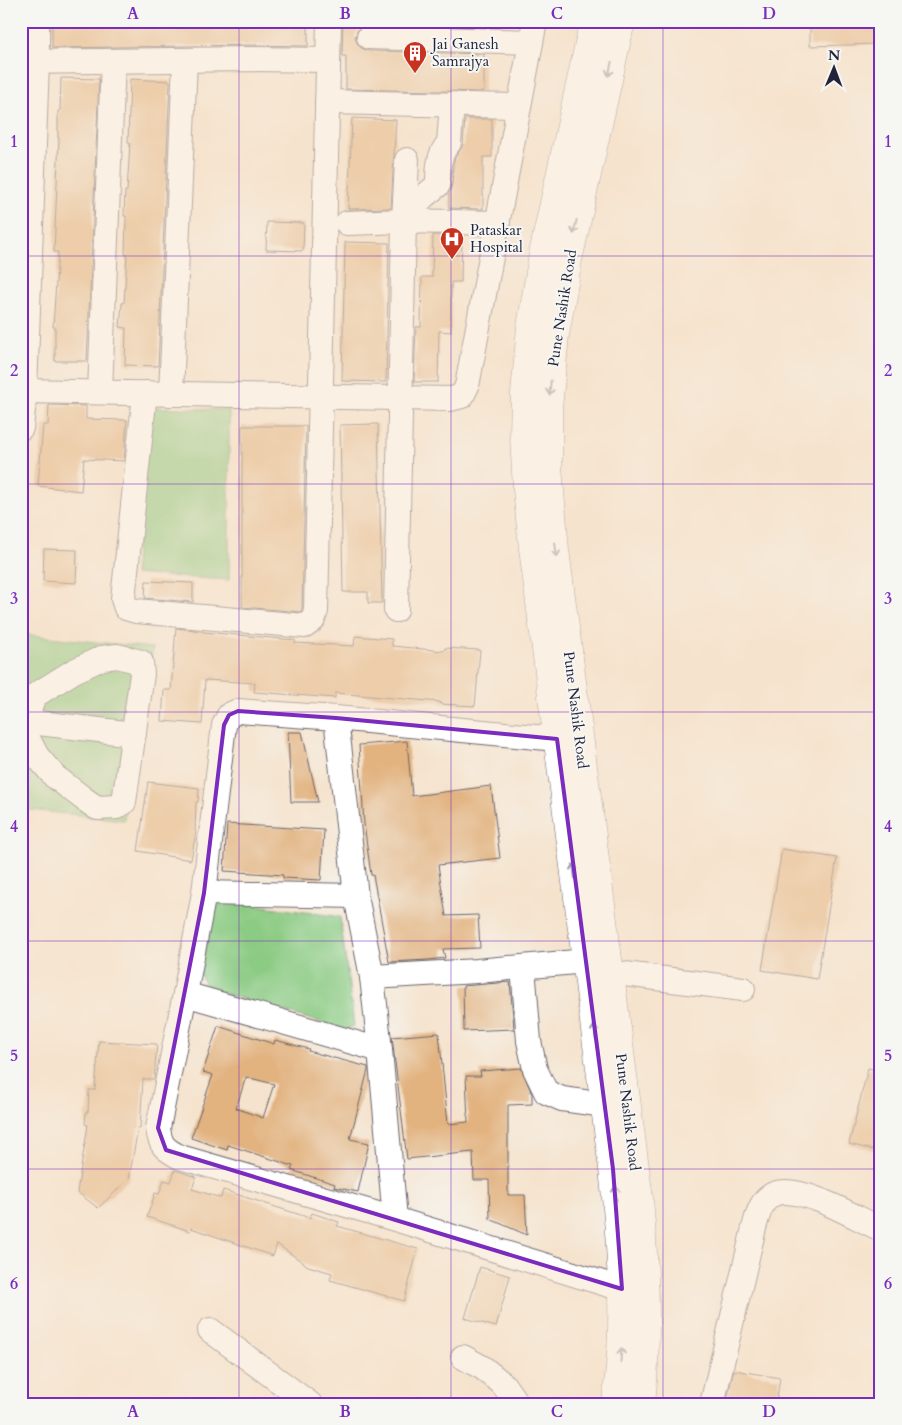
<svg xmlns="http://www.w3.org/2000/svg" width="902" height="1425" viewBox="0 0 902 1425" font-family="Cardo,serif">
<style>
.park{fill:#8bcb83;stroke:#56765f}
.building{fill:#e2b27f;fill-rule:evenodd}
.lines{fill:none;stroke-linecap:round;stroke-linejoin:round}
.minor-casing{stroke:#6c666e;stroke-width:26}
.highway-casing{stroke:#6c666e;stroke-width:29}
.minor{stroke:#fff;stroke-width:24}
.highway{stroke:#fff;stroke-width:28}
.oneway{stroke:#9c9ca7}
.marked{fill:none;stroke:#7b2cbf;stroke-width:4;stroke-linejoin:round}
.grid{fill:none;stroke:#7b2cbf;stroke-width:1;stroke-opacity:0.55}
.labels{text-anchor:middle;stroke-width:4;stroke-linejoin:round;paint-order:stroke}
.poi-label{font-size:15px;fill:#22223b;stroke:#f6f6f2;text-anchor:start}
.street-label{font-size:15px;fill:#22223b;stroke:#f6f6f2}
.neatline{fill:none;stroke:#7b2cbf;stroke-width:2}
.grid-label{font-size:16px;text-anchor:middle;font-weight:bold;fill:#7b2cbf}
</style>
<rect width="100%" height="100%" fill="#f6f6f2"/>
<filter id="ink" filterUnits="userSpaceOnUse"><feTurbulence type="fractalNoise" baseFrequency=".02" numOctaves="2"/><feDisplacementMap in="SourceGraphic" scale="10" xChannelSelector="R" yChannelSelector="G"/><feConvolveMatrix kernelMatrix="1 2 1 2 8 2 1 2 1" color-interpolation-filters="sRGB"/></filter>
<filter id="wash" filterUnits="userSpaceOnUse"><feTurbulence type="fractalNoise" baseFrequency=".0096" numOctaves="4" result="noise"/><feDisplacementMap in="SourceGraphic" scale="20" xChannelSelector="R" yChannelSelector="G"/><feGaussianBlur stdDeviation="1.12" result="paint"/><feColorMatrix in="noise" values="0 0 0 0 0 0 0 0 0 0 0 0 0 0 0 0 0 1.4 0 .05"/><feComposite in="paint" operator="in"/></filter>
<g filter="url(#wash)">
<rect width="100%" height="100%" fill="#f5e3cd"/>
<g class="park">
<path d="M151 407 229 410V580L134 574Z"/>
<path d="M21 634 153 648 124 820 21 809Z"/>
<path d="M227 901 340 917 354 1026 346 1030 209 989 204 983 200 974 211 912 219 905Z"/>
</g>
<g id="blocks">
<g class="building">
<path d="M52 21H308V46L250 45 52 48Z"/>
<path d="M343 21H484V27L369 23 363 25 358 29 355 37 357 43 361 48 369 51 484 54V92L346 89V56H342Z"/>
<path d="M810 21H881V44L810 46Z"/>
<path d="M61 78 99 79 87 361H55V327H53L58 252H54L59 138H58V111H60Z"/>
<path d="M130 79 170 81 158 366 125 365 126 328 120 327 122 303H124L127 254H125L126 216H124L125 191H127L130 143H128Z"/>
<path d="M352 118 396 120 391 208 348 209Z"/>
<path d="M465 119H492V157H483V209L449 208V193L452 185 453 165 455 158 463 145Z"/>
<path d="M267 222 304 223 303 251 266 250Z"/>
<path d="M433 235 462 236 461 282H451V332L439 331 438 382H414L416 327H421L422 277H432Z"/>
<path d="M345 242 389 243 386 382 342 381Z"/>
<path d="M49 405 86 406V419L127 420 124 461 84 459 81 491 38 486 43 425H48Z"/>
<path d="M378 424 382 603H368V592H343L340 425Z"/>
<path d="M242 426H306L302 609 301 612 242 607Z"/>
<path d="M44 549 77 550 76 583 43 581Z"/>
<path d="M146 581 193 583V602L145 598Z"/>
<path d="M176 628 203 631V632L295 640V643L354 646 355 636 392 639V646L444 651 445 648 480 650 475 706 440 704V702L335 693V698L254 692 255 683 205 680 202 724 162 721 164 690H171Z"/>
<path d="M288 732H302L318 802H291Z"/>
<path d="M407 741 412 796 491 786 500 858 438 865 446 916 478 915 480 948 443 949 445 958 428 960 389 962 373 875H371L364 824 359 745Z"/>
<path d="M148 782 199 788 198 802H196L195 831 196 832 191 860 138 851Z"/>
<path d="M227 824 324 830 321 880 283 878V875L224 871Z"/>
<path d="M782 849 837 858 817 979 762 970Z"/>
<path d="M510 982 514 1029 464 1031 463 986Z"/>
<path d="M218 1026 274 1044 275 1040 309 1049 308 1051 368 1067V1070L350 1139 369 1143 358 1192 334 1187 335 1184 291 1170 293 1166 228 1145 227 1150 191 1138 213 1075 203 1072ZM246 1077 274 1084 263 1118 236 1108Z"/>
<path d="M439 1033 448 1124 468 1122 466 1076H481L480 1071 521 1068 532 1094V1104L508 1105V1195H525L527 1235 490 1219 489 1180H474L473 1152 407 1159 392 1037Z"/>
<path d="M99 1041 157 1044 154 1079H143L140 1128H138L129 1179 98 1208 77 1192 88 1125 85 1124 86 1112H88L89 1090H95Z"/>
<path d="M868 1068 881 1071V1152L849 1144Z"/>
<path d="M175 1170 196 1177 192 1189 221 1198 223 1190 310 1218 312 1213 339 1222 337 1226 418 1249 404 1301 330 1280 332 1273 308 1266 277 1244 273 1256 191 1228 190 1231 147 1217 155 1193 159 1194 164 1180 171 1182Z"/>
<path d="M480 1267 510 1276 496 1327 465 1318Z"/>
<path d="M734 1370 780 1378 776 1404H726Z"/>
</g>
</g>
</g>
<g filter="url(#ink)">
<use href="#blocks" fill-opacity="0" stroke="#6c666e" stroke-width="1"/>
<g class="lines">
<g class="minor-casing">
<g id="minor">
<path d="M369 37 531 42"/>
<path d="M21 62 250 59 328 60"/>
<path d="M327 102 519 106"/>
<path d="M415 222V206L423 197 438 185C438 170 438 154 449 143L452 104"/>
<path d="M347 223 404 221 498 223"/>
<path d="M21 391 451 399 462 396 467 386 535 21"/>
<path d="M100 392 113 61"/>
<path d="M145 393 123 599 126 608 136 611 305 626 313 620 316 611 329 21"/>
<path d="M171 394 185 60"/>
<path d="M21 428 25 391 37 62V21"/>
<path d="M396 610 404 221 407 160"/>
<path d="M117 656 141 662 142 674 124 802 117 807 97 808 84 799 54 776 37 756 25 733V721L34 696 74 671 102 658Z"/>
<path d="M336 718 356 896 372 977 380 1050 395 1219"/>
<path d="M21 721 134 734"/>
<path d="M557 739 336 718 238 711 229 715 224 725 204 893 185 994 158 1128C160 1145 164 1149 180 1157L395 1219 622 1289"/>
<path d="M204 893 356 896"/>
<path d="M523 967 529 1041 535 1069 546 1092 562 1099 605 1105"/>
<path d="M609 972 743 989"/>
<path d="M372 977 477 971 586 961"/>
<path d="M185 994 380 1050"/>
<path d="M210 1330 310 1404"/>
<path d="M463 1357 483 1368 503 1384 517 1404"/>
<path d="M712 1404 754 1228C757 1218 760 1203 769 1197 772 1194 779 1192 783 1192 812 1191 854 1217 881 1229"/>
</g>
</g>
<g class="highway-casing">
<g id="highway">
<path d="M594 21 543 254 531 327 525 394 524 436 527 489 533 548 613 1169C620 1230 625 1292 621 1354 620 1370 618 1387 616 1404"/>
<path d="M621 21 568 260 555 335 548 408V468L555 550 639 1199C645 1268 648 1335 641 1404"/>
</g>
</g>
<use href="#minor" class="minor"/>
<use href="#highway" class="highway"/>
</g>
<defs><path id="oneway-shaft" d="M-6 0H5M1.5-3L5.5 0L1.5 3" fill="none" stroke-width="1.6" stroke-linecap="round" stroke-linejoin="round" transform="scale(1.25)"/></defs>
<g class="oneway">
<use href="#oneway-shaft" transform="translate(610 69) rotate(103)"/>
<use href="#oneway-shaft" transform="translate(575 227) rotate(103)"/>
<use href="#oneway-shaft" transform="translate(550 388) rotate(96)"/>
<use href="#oneway-shaft" transform="translate(556 550) rotate(83)"/>
<use href="#oneway-shaft" transform="translate(574 871) rotate(-97)"/>
<use href="#oneway-shaft" transform="translate(595 1032) rotate(-97)"/>
<use href="#oneway-shaft" transform="translate(616 1193) rotate(-96)"/>
<use href="#oneway-shaft" transform="translate(621 1355) rotate(-86)"/>
</g>
</g>
<path d="M0 0H902V1425H0ZM238 711 336 718 557 739 613 1169 622 1289 166 1150 158 1128 204 893 224 725 229 715Z" fill="#f5e3cd" fill-opacity=".55" fill-rule="evenodd"/>
<path class="marked" d="M238 711 336 718 557 739 613 1169 622 1289 166 1150 158 1128 204 893 224 725 229 715Z"/>
<path class="grid" d="M239 21V1404M451 21V1404M663 21V1404M21 256H881M21 484H881M21 712H881M21 941H881M21 1169H881"/>
<defs>
<g id="building-pin" transform="scale(1.25)"><path d="M0 17L-7.5 6A9.5 9.5 0 1 1 7.5 6Z" fill="#c8321e" stroke="#f6f6f2"/><path d="M-4-6H4V6H1V3H-1V6H-4ZM-2.5-4.3h1.7v1.8h-1.7ZM.8-4.3h1.7v1.8H.8ZM-2.5-1h1.7V.8h-1.7ZM.8-1h1.7V.8H.8Z" fill="#fff"/></g>
<g id="hospital-pin" transform="scale(1.25)"><path d="M0 17L-7.5 6A9.5 9.5 0 1 1 7.5 6Z" fill="#c8321e" stroke="#f6f6f2"/><path d="M-5-5h3v3.5h4V-5h3V5h-3V1.5h-4V5h-3Z" fill="#fff"/></g>
</defs>
<g fill-rule="evenodd">
<use href="#building-pin" x="415" y="53"/>
<use href="#hospital-pin" x="452" y="239"/>
</g>
<g class="labels">
<g class="poi-label">
<text x="432" y="49">Jai Ganesh<tspan x="432" dy="17">Samrajya</tspan></text>
<text x="470" y="235">Pataskar<tspan x="470" dy="17">Hospital</tspan></text>
</g>
<g class="street-label">
<text transform="translate(562 308) rotate(-81)" y="5">Pune Nashik Road</text>
<text transform="translate(576 710) rotate(83)" y="5">Pune Nashik Road</text>
<text transform="translate(628 1112) rotate(83)" y="5">Pune Nashik Road</text>
</g>
</g>
<rect width="902" height="1425" fill="none" stroke="#f6f6f2" stroke-width="55"/>
<g transform="translate(834 68) rotate(1)" stroke="#f6f6f2" stroke-width="4" paint-order="stroke">
<path d="M0-4L9 19L0 12L-9 19Z" fill="#22223b"/>
<text y="-8" font-size="14" font-weight="bold" text-anchor="middle" fill="#22223b">N</text>
</g>
<rect x="28" y="28" width="846" height="1370" class="neatline"/>
<g class="grid-label">
<text x="133" y="19">A</text>
<text x="345" y="19">B</text>
<text x="557" y="19">C</text>
<text x="769" y="19">D</text>
<text x="14" y="147">1</text>
<text x="888" y="147">1</text>
<text x="14" y="376">2</text>
<text x="888" y="376">2</text>
<text x="14" y="604">3</text>
<text x="888" y="604">3</text>
<text x="14" y="832">4</text>
<text x="888" y="832">4</text>
<text x="14" y="1061">5</text>
<text x="888" y="1061">5</text>
<text x="14" y="1289">6</text>
<text x="888" y="1289">6</text>
<text x="133" y="1417">A</text>
<text x="345" y="1417">B</text>
<text x="557" y="1417">C</text>
<text x="769" y="1417">D</text>
</g>
</svg>
